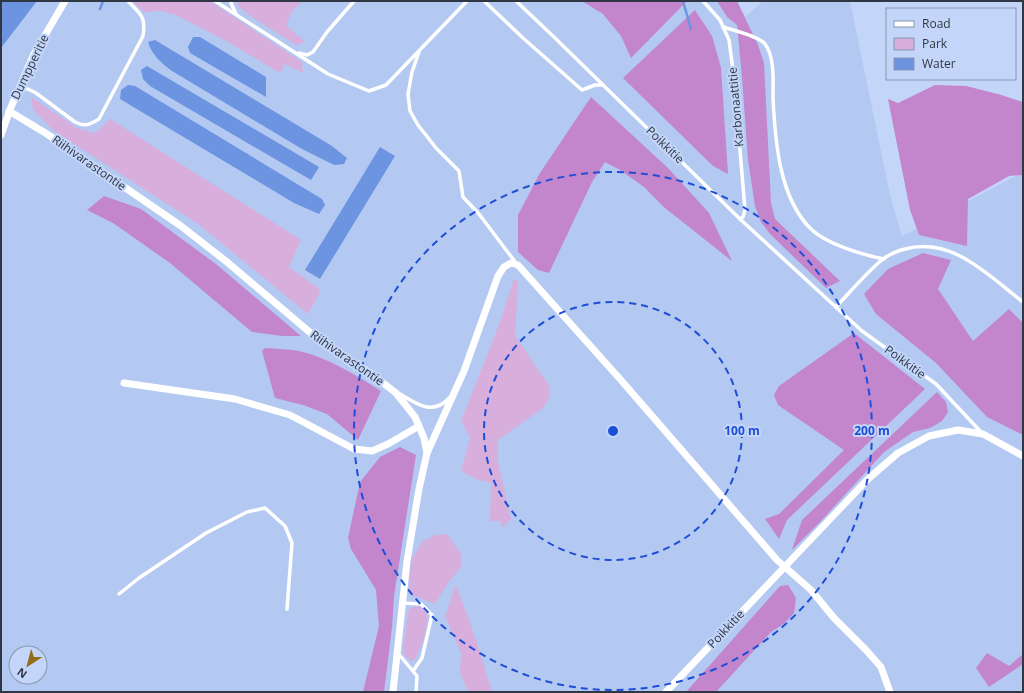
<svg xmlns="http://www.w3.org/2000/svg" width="1024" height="693" viewBox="0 0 1024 693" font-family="'Open Sans',sans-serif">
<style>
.built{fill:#b3c9f2;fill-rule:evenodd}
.green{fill:#d7aedc}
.forest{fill:#c385cc}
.water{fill:#6c94e1}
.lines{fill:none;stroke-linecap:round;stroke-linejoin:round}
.stream{stroke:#6c94e1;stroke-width:2.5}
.lane{stroke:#fff;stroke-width:3.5}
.street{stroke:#fff;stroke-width:7}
.ring{fill:none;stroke:#1d4ed8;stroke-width:2;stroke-dasharray:7 5}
.labels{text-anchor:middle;stroke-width:4;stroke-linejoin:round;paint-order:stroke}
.street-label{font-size:12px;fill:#2f3644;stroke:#c3d6f9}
.centre{fill:#1d4ed8;stroke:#c3d6f9;stroke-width:2}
.ring-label{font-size:12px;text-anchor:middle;font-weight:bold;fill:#1d4ed8;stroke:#c3d6f9;stroke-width:4;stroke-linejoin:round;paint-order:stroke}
</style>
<rect width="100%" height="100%" fill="#c3d6f9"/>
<path class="built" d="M1 1H737L745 17 763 1H850L890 195 902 236 1023 172V692H1ZM16 653H40V677H16Z"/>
<g class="green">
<path d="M132 1H210L302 62 303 73 285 64 280 73 226 41 176 15 161 11 144 12Z"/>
<path d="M237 1H303L292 11 286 25 305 42 296 45 249 15 238 6Z"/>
<path d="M31 97 77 128 95 133 110 119 301 240 289 267 321 290 308 314 198 224 54 131 33 110Z"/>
<path d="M514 279 518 281 515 336 550 387V396L543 408 498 440V462L511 519 502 528 501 521H490L491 483 478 480 461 471 470 438 461 421 499 325Z"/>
<path d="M447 534 461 554V567L448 583 435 604 409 594 411 560 423 541 436 535Z"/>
<path d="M456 584 476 640 492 692H468L460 673 461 653 445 616Z"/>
<path d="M417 606 421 607 427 613C428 629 422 645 415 659L411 661 404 655 403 647 409 609Z"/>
</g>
<g class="forest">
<path d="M582 1H685L686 2 631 58 621 36 603 14Z"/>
<path d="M717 1H737L758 45 764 63 771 203 775 219 840 281 826 288 770 234 761 222 755 206 748 160 742 77 737 25 727 17Z"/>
<path d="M695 10 712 36 721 68 728 174 713 166 623 78Z"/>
<path d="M935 85 966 86 998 94 1023 102V175L1009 176 968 199 967 246 919 235 910 210 888 99 898 103Z"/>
<path d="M591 97 668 168 709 213 732 261 665 208 644 187 620 170 605 162 592 182 549 273 538 270 518 252V215L540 173Z"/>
<path d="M104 196 141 209 216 264 301 336H282L252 332 170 263 113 223 87 210Z"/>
<path d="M923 253 951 260 938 289 973 341 1009 309 1023 323V435L987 417 936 363 876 314 864 294 888 269Z"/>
<path d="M854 333 925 389 787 520 779 539 765 519 779 514 844 450 778 405 774 395 779 386Z"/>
<path d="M265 348C276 349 288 349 299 351 329 358 356 375 381 391L358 440 327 414 303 405 275 398 262 351Z"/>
<path d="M937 392 946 402 948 412 942 421 930 428 913 432 884 452 821 521 792 550 802 520Z"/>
<path d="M400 447 416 455 394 596 392 627 384 692H363L379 626 376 590 351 549 348 538 360 482 380 457Z"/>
<path d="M788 585 796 598 794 613 785 623 771 632 716 692H686L780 586Z"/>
<path d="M987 653 1009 666 1023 654V664L989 687 976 668Z"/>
</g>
<g class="water">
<path d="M1 1H37L1 48Z"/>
<path d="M193 37H200L266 77V97L190 53 188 47Z"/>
<path d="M155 40 332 146 347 158 344 164 334 165 302 149 172 71C161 63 152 55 148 42Z"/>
<path d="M147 66 319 167 311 180 150 86 143 79 141 70Z"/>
<path d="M128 85 135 86 322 199 325 205 319 214 294 203 120 99 121 90Z"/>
<path d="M380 147 395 156 320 279 305 270Z"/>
</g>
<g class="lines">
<g class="stream">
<path d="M683 1 691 29"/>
<path d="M100 9 103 1"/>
</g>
<g class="lane">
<path d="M215 1 328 74 369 91 386 85 467 1"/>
<path d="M232 1 231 3 236 14"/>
<path d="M484 1 523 38 582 90 595 85H603"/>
<path d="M516 1 554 37 740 219 862 331 936 384 981 432"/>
<path d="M703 1 720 20 729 40 734 78 745 210 743 217 740 219"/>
<path d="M723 27C732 30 759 36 765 44 775 57 773 81 773 97 775 140 779 198 811 229 826 244 863 255 884 259"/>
<path d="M419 52 412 72 408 94 410 111 418 125 436 148 459 171 463 197 479 214 516 263"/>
<path d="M299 53 307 55 313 52 327 32 354 1"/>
<path d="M20 89H28L36 93 75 122C85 127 89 125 99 119L143 36C146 16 141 15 128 1"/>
<path d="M836 307C851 291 866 273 883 259 890 254 897 251 905 249 952 236 989 276 1023 302"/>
<path d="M400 394C416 404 433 416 449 398"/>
<path d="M119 594 139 578 206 533 247 512 265 508 285 526 292 543 287 609"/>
<path d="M402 603 421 604 432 615 422 658 413 671"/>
<path d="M397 652 417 676 416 692"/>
</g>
<g class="street">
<path d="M9 111 47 134 181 226 227 262 326 346 369 372 396 393 415 417 424 438 427 453 419 489 407 561 393 692"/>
<path d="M1 135 11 107 34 54 65 1"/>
<path d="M124 383 235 399 290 415 354 449 372 451 388 444 419 426"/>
<path d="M427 453 464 371 498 276 504 267 511 263 518 265 620 379 777 560 811 590 834 618 866 650 881 667 890 692"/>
<path d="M666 692 868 479 898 453 929 436 958 430 983 434 1023 456"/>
</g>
</g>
<g class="ring">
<circle cx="613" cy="431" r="129"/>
<circle cx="613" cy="431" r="259"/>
</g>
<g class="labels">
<g class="street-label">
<text transform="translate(30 67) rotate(-64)" y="4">Dumpperitie</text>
<text transform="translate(736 107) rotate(-95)" y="4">Karbonaattitie</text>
<text transform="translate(665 145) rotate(44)" y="4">Poikkitie</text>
<text transform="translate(89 163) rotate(35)" y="4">Riihivarastontie</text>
<text transform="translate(347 358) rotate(35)" y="4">Riihivarastontie</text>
<text transform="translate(905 362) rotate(36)" y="4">Poikkitie</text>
<text transform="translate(726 629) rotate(-47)" y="4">Poikkitie</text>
</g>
</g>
<circle cx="613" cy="431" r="6" class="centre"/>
<g class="ring-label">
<text x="742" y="435">100 m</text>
<text x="872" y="435">200 m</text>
</g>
<rect width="1024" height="693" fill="none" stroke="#2f3644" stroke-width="4"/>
<rect x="886" y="8" width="130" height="72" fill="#c3d6f9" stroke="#8896b1"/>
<rect x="894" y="21" width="20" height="6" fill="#ffffff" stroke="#8896b1"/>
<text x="922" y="28" font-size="12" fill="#2f3644">Road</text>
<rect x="894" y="38" width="20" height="12" fill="#d7aedc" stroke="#8896b1"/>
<text x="922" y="48" font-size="12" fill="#2f3644">Park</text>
<rect x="894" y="58" width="20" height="12" fill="#6c94e1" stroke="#8896b1"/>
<text x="922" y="68" font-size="12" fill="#2f3644">Water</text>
<g transform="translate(28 665) rotate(216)"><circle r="19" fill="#c3d6f9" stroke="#8896b1"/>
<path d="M0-3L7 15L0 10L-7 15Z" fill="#936d16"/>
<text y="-6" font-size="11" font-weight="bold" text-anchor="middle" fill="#2f3644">N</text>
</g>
</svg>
